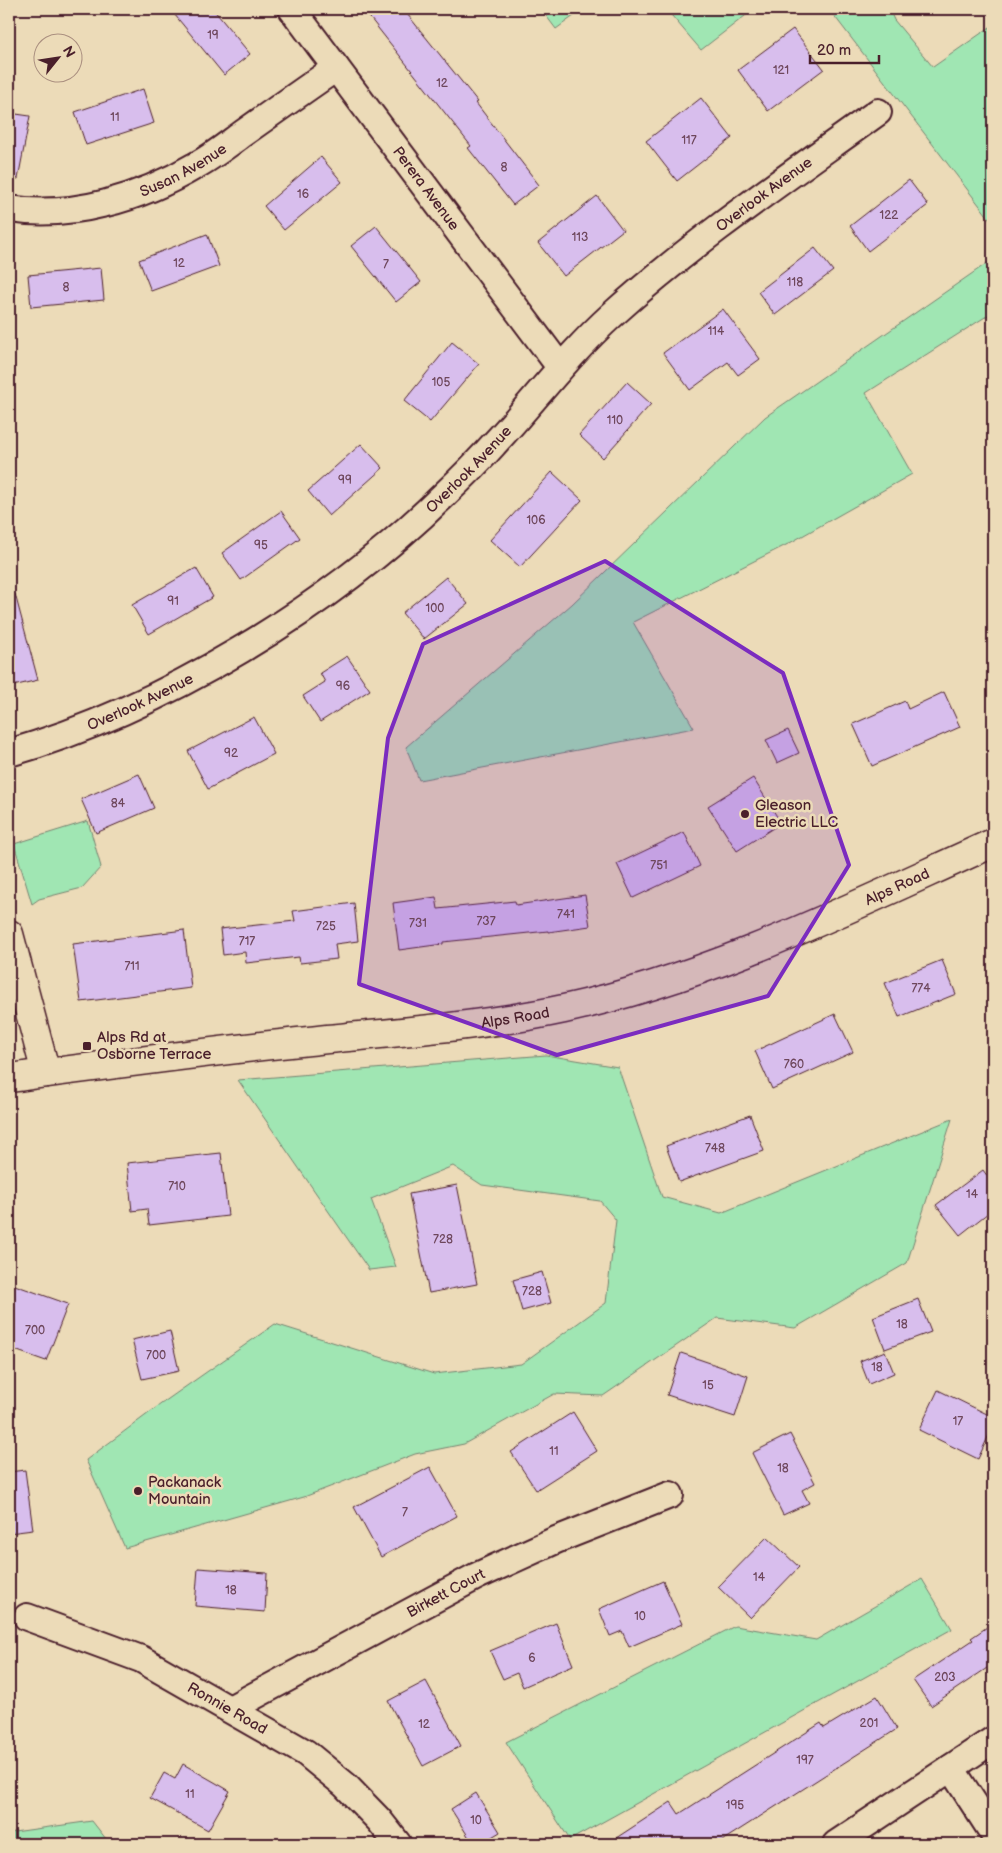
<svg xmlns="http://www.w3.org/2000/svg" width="1002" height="1853" viewBox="0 0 1002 1853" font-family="'Balsamiq Sans',sans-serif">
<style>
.green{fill:#a0e6b3;stroke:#75826f}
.building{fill:#d8beed;stroke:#4a1f2b}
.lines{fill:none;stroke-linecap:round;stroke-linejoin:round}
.minor-casing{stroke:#4a1f2b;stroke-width:30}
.tertiary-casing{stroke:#4a1f2b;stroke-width:31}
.secondary-casing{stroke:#4a1f2b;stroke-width:31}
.minor{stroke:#ecdbb8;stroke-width:26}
.tertiary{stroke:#ecdbb8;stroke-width:28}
.secondary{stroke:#ecdbb8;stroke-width:28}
.marked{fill:#7b2cbf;fill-opacity:0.2;stroke:#7b2cbf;stroke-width:4;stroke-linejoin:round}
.poi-dot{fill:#4a1f2b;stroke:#ecdbb8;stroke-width:2}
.labels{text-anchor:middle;stroke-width:5;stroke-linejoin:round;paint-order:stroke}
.number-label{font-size:12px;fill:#6e475c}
.street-label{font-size:15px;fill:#4a1f2b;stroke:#ecdbb8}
.poi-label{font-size:15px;fill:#4a1f2b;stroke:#ecdbb8;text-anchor:start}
</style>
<rect width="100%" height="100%" fill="#ecdbb8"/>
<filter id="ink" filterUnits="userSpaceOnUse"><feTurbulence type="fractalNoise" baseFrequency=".02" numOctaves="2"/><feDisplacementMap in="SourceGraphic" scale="10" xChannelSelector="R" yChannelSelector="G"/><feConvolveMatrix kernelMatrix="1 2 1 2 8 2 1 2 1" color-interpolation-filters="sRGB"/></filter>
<g filter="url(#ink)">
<g class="green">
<path d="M541 9H581L582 10 556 29Z"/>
<path d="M666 9H754L701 50Z"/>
<path d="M829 9H889L894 20 933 67 993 25V223Z"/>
<path d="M993 259V312L866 393 912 474 788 544 633 622 694 728 419 780 406 747 572 604 765 417Z"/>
<path d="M88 821 101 867 82 888 39 899 32 904 14 844Z"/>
<path d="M546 1055 618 1067 662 1197 721 1213 952 1119 907 1263 795 1328 717 1318 603 1396 554 1394 464 1444 415 1454 304 1497 125 1548 86 1460 161 1404 275 1324 434 1374 521 1364 606 1303 616 1220 600 1201 482 1185 453 1166 371 1199 396 1267 369 1270 238 1080Z"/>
<path d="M922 1579 952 1629 570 1840 506 1742 735 1626 816 1640Z"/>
<path d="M92 1821 110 1844H9V1835L14 1832Z"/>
</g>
<g class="building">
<path d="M170 9H213L250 54 224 75Z"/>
<path d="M363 9H403L478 102 476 103 539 185 513 205 468 148 471 146Z"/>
<path d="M793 29 824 69 768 111 738 70Z"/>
<path d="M143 89 154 123 86 145 75 112Z"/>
<path d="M701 98 732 138 677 181 646 141Z"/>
<path d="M9 113 30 116 18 179 9 178Z"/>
<path d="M321 157 342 182 284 230 264 206Z"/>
<path d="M909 180 928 205 868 251 850 226Z"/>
<path d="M597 196 623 230 564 276 538 243Z"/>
<path d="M376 226 421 282 396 302 351 246Z"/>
<path d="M207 234 219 266 151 291 139 260Z"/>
<path d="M815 248 833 271 775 315 758 292Z"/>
<path d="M101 268 104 300 31 307 28 275Z"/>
<path d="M723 309 760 359 738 375 728 362 690 390 663 353Z"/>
<path d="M452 342 479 364 430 422 404 401Z"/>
<path d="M627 382 651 404 603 458 579 435Z"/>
<path d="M361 444 383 468 329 516 308 491Z"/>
<path d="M552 472 582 500 520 567 490 540Z"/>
<path d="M281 511 300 538 241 580 222 553Z"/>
<path d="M196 568 213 597 149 634 132 605Z"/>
<path d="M446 577 468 604 424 639 402 613Z"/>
<path d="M15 594 38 680 9 687V595Z"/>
<path d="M347 656 370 690 320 722 303 696 325 682 320 673Z"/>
<path d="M944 692 960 727 872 766 853 724 905 701 908 709Z"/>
<path d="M254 717 274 754 208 789 188 751Z"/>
<path d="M788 730 799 753 777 763 766 740Z"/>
<path d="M139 774 154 808 96 833 81 799Z"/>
<path d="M753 778 781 823 737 851 708 806Z"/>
<path d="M684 832 700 866 633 898 617 864Z"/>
<path d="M585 895 590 926 548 932V931L443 942V944L399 950 393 903 436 897 438 909 515 901 516 905Z"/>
<path d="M354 903 358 941 335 944 337 959 300 963 299 957 246 963 245 952 223 955 220 929 295 921 293 911Z"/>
<path d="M184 930 191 988 81 1002 73 944Z"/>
<path d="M942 960 956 994 899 1017 885 983Z"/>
<path d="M835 1014 853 1052 772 1089 755 1051Z"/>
<path d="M750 1115 764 1151 679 1182 666 1146Z"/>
<path d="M221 1153 228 1216 149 1225 147 1209 132 1211 127 1163Z"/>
<path d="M983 1170 993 1184V1209L960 1235 936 1205Z"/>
<path d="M457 1185 477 1284 429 1293 409 1194Z"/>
<path d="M542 1272 551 1303 522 1311 513 1280Z"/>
<path d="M9 1283 68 1304 46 1361 9 1348Z"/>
<path d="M918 1299 931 1332 885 1349 873 1317Z"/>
<path d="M170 1331 179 1371 142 1379 132 1340Z"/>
<path d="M885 1351 894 1373 869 1384 860 1361Z"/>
<path d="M681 1353 748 1376 735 1417 667 1395Z"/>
<path d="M938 1390 993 1417V1426L978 1459 919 1430Z"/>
<path d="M573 1412 597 1451 536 1490 511 1452Z"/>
<path d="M790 1434 815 1483 802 1490 809 1503 783 1515 752 1453Z"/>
<path d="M430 1467 457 1516 381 1557 354 1507Z"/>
<path d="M25 1470 33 1530 9 1533V1472Z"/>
<path d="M767 1537 799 1567 750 1618 718 1587Z"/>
<path d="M198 1568 267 1573 265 1612 195 1606Z"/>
<path d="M663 1581 682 1624 629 1647 622 1631 610 1636 599 1609Z"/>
<path d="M556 1623 573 1665 523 1687 517 1673 503 1679 490 1651Z"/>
<path d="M993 1623V1664L931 1706 913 1680 973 1640 971 1638Z"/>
<path d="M426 1681 461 1746 423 1766 388 1701Z"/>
<path d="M877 1696 897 1729 717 1844H607L671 1802 679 1814 821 1723 824 1728Z"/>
<path d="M183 1764 230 1791 208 1830 150 1798 164 1773 175 1779Z"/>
<path d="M476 1793 500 1832 480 1844H473L451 1809Z"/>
</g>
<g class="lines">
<g class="minor-casing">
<g id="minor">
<path id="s1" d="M292 9 560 367"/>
<path id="s2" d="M9 209C72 219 141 198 195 166 212 157 227 145 242 134 273 112 304 90 336 68"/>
<path id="s3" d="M9 753C162 709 330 607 444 495 461 479 478 462 494 444 534 401 569 354 612 315 695 240 788 177 878 112"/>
<path id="s4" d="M27 1617 141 1659 306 1753 345 1785 379 1820 398 1844"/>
<path id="s5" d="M230 1709 477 1576 556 1540 670 1495"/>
<path d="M951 1768 993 1833"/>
<path d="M836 1844 993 1740"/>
</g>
</g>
<g class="tertiary-casing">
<path id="tertiary" d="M9 934 46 1073"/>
</g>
<g class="secondary-casing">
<g id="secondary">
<path id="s6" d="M9 1078C109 1065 209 1051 309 1041 394 1032 480 1027 564 1009 715 976 853 906 993 843"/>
</g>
</g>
<use href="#minor" class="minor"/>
<use href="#tertiary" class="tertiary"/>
<use href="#secondary" class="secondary"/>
</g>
</g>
<path class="marked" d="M605 561 783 673 849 865 768 996 557 1055 359 984 388 738 423 644Z"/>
<g class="poi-dot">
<circle cx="745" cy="814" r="5"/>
<rect x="82" y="1041" width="10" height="10" rx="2.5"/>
<circle cx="138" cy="1491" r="5"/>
</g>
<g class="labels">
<g class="number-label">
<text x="213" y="39">19</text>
<text x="781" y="74">121</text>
<text x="442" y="87">12</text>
<text x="115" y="121">11</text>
<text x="689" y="144">117</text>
<text x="504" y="171">8</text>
<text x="303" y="198">16</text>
<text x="889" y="219">122</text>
<text x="580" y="241">113</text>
<text x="179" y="267">12</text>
<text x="386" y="268">7</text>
<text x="795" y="286">118</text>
<text x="66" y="291">8</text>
<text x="716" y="335">114</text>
<text x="441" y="386">105</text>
<text x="615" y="424">110</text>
<text x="345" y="484">99</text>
<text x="536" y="524">106</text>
<text x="261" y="549">95</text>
<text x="173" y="605">91</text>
<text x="435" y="612">100</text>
<text x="343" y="690">96</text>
<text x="231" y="757">92</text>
<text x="118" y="807">84</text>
<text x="659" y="869">751</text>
<text x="566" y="918">741</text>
<text x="486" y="925">737</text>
<text x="418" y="927">731</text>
<text x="326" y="930">725</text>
<text x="247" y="945">717</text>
<text x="132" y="970">711</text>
<text x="921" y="992">774</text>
<text x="794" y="1068">760</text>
<text x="715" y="1152">748</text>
<text x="177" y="1190">710</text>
<text x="972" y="1198">14</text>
<text x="443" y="1243">728</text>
<text x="532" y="1295">728</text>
<text x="902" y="1328">18</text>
<text x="35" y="1334">700</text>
<text x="156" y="1359">700</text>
<text x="877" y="1371">18</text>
<text x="708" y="1389">15</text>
<text x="958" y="1425">17</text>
<text x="554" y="1455">11</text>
<text x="783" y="1472">18</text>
<text x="405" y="1516">7</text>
<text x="759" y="1581">14</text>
<text x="231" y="1594">18</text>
<text x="640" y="1620">10</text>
<text x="532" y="1662">6</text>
<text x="945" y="1681">203</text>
<text x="869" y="1727">201</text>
<text x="424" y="1728">12</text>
<text x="805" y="1764">197</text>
<text x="190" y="1798">11</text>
<text x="735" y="1809">195</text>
<text x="476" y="1824">10</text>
</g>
<g class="street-label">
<text dy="5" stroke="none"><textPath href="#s2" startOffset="182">Susan Avenue</textPath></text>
<text dy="5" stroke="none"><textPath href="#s1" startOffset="224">Perera Avenue</textPath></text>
<text dy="5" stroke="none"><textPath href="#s3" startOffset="951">Overlook Avenue</textPath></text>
<text dy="5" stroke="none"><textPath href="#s3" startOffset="546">Overlook Avenue</textPath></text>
<text dy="5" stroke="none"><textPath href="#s3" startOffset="141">Overlook Avenue</textPath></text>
<text dy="5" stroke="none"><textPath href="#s6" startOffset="915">Alps Road</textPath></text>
<text dy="5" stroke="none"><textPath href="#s6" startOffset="510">Alps Road</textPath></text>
<text dy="5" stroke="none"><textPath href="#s5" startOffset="245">Birkett Court</textPath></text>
<text dy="5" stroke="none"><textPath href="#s4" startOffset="221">Ronnie Road</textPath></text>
</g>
<g class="poi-label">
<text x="755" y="810">Gleason<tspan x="755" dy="17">Electric LLC</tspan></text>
<text x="97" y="1042">Alps Rd at<tspan x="97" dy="17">Osborne Terrace</tspan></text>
<text x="148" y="1487">Packanack<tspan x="148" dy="17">Mountain</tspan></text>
</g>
</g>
<rect width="1002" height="1853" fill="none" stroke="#ecdbb8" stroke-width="30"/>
<rect x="15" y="15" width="972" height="1823" fill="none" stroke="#4a1f2b" stroke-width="2" filter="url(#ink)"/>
<g transform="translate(58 58) rotate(60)"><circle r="24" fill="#ecdbb8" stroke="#ab9080"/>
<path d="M0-4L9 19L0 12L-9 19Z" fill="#4a1f2b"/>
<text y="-8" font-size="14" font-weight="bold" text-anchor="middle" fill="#4a1f2b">N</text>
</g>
<path d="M810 55v8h69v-8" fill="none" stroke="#4a1f2b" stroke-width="2.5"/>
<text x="817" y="55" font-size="15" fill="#4a1f2b" stroke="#ecdbb8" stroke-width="4" paint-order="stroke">20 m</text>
</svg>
